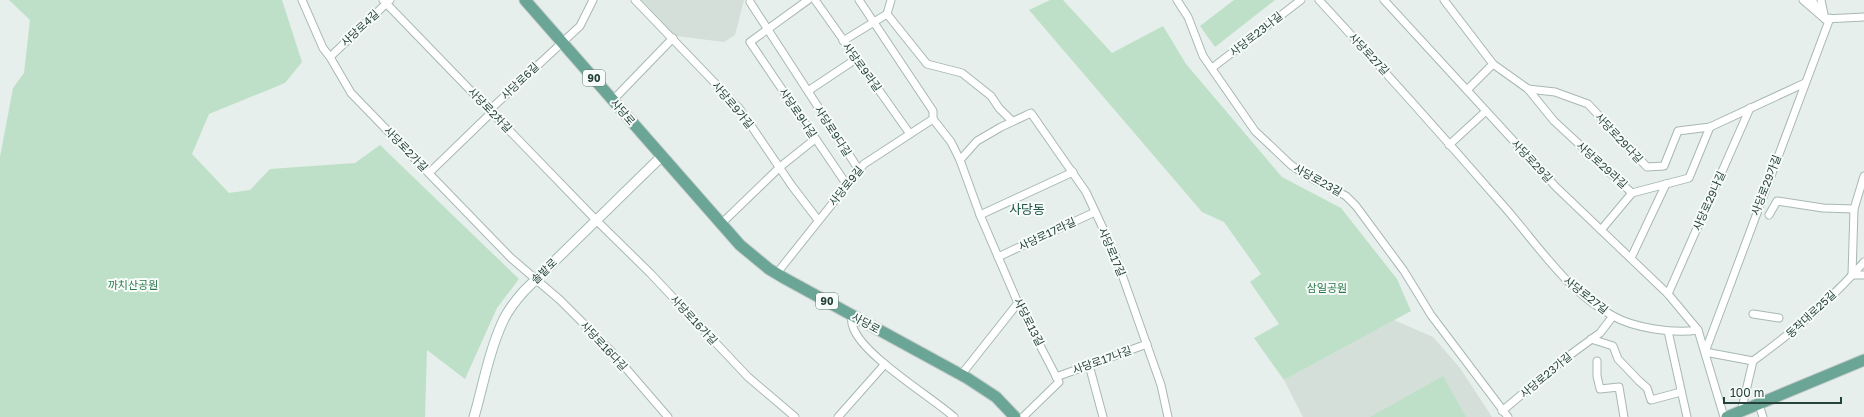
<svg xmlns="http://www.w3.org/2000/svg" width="1864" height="417" viewBox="0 0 1864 417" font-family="'Golos Text','Noto Sans KR',sans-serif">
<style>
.built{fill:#d4dfda}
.green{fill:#bfe0c8}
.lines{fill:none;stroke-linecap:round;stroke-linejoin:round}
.street-casing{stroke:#a8b8b2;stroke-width:9}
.secondary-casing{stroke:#a4bbb3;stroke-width:11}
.primary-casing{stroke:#c2cac8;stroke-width:13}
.street{stroke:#fff;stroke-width:7}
.secondary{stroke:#fff;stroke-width:9}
.primary{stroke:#6aa596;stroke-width:11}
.labels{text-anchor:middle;stroke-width:4;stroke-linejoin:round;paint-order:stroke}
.shield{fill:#f7fbf9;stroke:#637a73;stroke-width:1}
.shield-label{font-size:10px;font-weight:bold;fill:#24423a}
.street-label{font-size:11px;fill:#24423a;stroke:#f7fbf9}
.park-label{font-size:11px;fill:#2d7a4b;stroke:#f7fbf9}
.quarter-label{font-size:13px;fill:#1f5548;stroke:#f7fbf9}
</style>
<rect width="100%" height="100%" fill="#e6efeb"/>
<g class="built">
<path d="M642 0H744L735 35 724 42 676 36Z"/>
<path d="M1394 320 1433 337 1460 368 1492 417H1303L1284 380Z"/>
</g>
<g class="green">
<path d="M9 0H282L302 62 285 83 209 114 192 154 229 193 250 190 270 169 355 163 380 145 519 279 497 308 465 379 427 350 425 417H0V157L13 88 24 73 30 20Z"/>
<path d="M1050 0H1063L1112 53 1163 26 1186 64 1282 177 1341 208 1397 279 1411 311 1284 380 1254 338 1279 324 1250 282 1261 274 1224 222 1202 212 1029 10Z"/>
<path d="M1234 0H1275L1215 47 1200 26Z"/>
<path d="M1443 376 1466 417H1370Z"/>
</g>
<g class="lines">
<g class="street-casing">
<g id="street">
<path d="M302 0 323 48 330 57 351 93 511 258 560 300 611 351 668 417"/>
<path d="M383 0 596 220 650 273 748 377 795 417"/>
<path d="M635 0 739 108 792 186 818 220"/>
<path d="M808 0 750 42 847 185"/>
<path d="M815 0 910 134"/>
<path d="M859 0 933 111V119L951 142 960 160 980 215 1018 303 1059 382 1023 417"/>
<path d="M891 0 887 14 927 64 962 73 991 96 999 108 1012 121"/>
<path d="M1177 0 1188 17 1203 56 1255 131 1291 165 1307 176 1346 196 1356 206 1404 271 1431 315 1508 417"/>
<path d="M1319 0C1381 67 1441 134 1501 203 1536 242 1565 290 1613 316 1634 328 1674 334 1698 330"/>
<path d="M1384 0 1556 187 1668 294 1698 330 1724 417"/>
<path d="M1444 0 1493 64 1528 89 1555 92 1588 104 1647 167 1664 166 1678 131 1710 127 1805 83"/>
<path d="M1803 0 1825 19"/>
<path d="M1812 0 1819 11"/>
<path d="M1821 0 1825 19 1864 17"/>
<path d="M750 2 859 170"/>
<path d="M1830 18 1705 352 1753 361C1793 332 1832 299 1864 262"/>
<path d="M843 41 887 14"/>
<path d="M330 57 390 0"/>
<path d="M1212 68 1301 0"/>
<path d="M1528 89 1554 121 1632 193 1689 178 1710 127"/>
<path d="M1467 90 1493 64"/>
<path d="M808 91 856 59"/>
<path d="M613 100 673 38"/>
<path d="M1449 145 1486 111"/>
<path d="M960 160 977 141 1001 127 1031 113 1086 192 1114 252 1161 385 1168 417"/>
<path d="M429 173 492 112 494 106 580 26 593 0"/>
<path d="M1864 176 1854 209 1852 275H1864"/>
<path d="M980 215 1073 172"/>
<path d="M1769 215 1777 201 1823 208 1854 209"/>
<path d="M722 223 780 167 815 139"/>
<path d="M1601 230 1632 193"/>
<path d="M998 257 1095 212"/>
<path d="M1631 258 1666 184"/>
<path d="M777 273 864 164 933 119"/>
<path d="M1668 294 1750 108"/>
<path d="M1753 314 1779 318"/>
<path d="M851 315C852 318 851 323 853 327 862 355 930 396 954 417"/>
<path d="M1668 331 1687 417"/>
<path d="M1591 339 1613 346 1618 359 1639 381 1647 388 1651 400 1681 392"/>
<path d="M1597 361V376L1600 389 1619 387 1624 417"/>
<path d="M1089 365 1103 417"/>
<path d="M961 375 1018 303"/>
<path d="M1056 377 1147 344"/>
<path d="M1759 405 1763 417"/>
<path d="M1502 411 1563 360 1600 333 1613 316"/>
<path d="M1741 412 1753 361"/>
<path d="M838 417 885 364"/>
</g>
</g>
<g class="secondary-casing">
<path id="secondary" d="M474 417C483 386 489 351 503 321 508 310 516 300 524 291L662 156"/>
</g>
<g class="primary-casing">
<g id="primary">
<path d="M525 0 740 245 769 269 784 278 967 378 996 397 1015 417"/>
<path d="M1727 417 1864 360"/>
</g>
</g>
<use href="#street" class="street"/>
<use href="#secondary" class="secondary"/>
<use href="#primary" class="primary"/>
</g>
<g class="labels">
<g class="shield">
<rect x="583" y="70" width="22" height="16" rx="3"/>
<rect x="816" y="293" width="22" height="16" rx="3"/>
</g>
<g class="shield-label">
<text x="594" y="82">90</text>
<text x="827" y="305">90</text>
</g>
<g class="street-label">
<text transform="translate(360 28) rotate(-43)" y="4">사당로4길</text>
<text transform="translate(1256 34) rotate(-38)" y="4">사당로23나길</text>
<text transform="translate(1369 54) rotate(47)" y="4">사당로27길</text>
<text transform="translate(862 67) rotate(54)" y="4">사당로9라길</text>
<text transform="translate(520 81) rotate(-44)" y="4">사당로6길</text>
<text transform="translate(733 105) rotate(50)" y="4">사당로9가길</text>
<text transform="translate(490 110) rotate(46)" y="4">사당로2차길</text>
<text transform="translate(623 112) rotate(49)" y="4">사당로</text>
<text transform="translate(798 113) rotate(56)" y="4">사당로9나길</text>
<text transform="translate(833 131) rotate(57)" y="4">사당로9다길</text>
<text transform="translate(1619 138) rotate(47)" y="4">사당로29다길</text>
<text transform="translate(406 149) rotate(46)" y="4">사당로2가길</text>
<text transform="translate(1532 161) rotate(47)" y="4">사당로29길</text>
<text transform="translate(1602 165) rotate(42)" y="4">사당로29라길</text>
<text transform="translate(1318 180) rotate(29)" y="4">사당로23길</text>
<text transform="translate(1766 185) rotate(-69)" y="4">사당로29가길</text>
<text transform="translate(846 186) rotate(-51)" y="4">사당로9길</text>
<text transform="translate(1709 201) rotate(-66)" y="4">사당로29나길</text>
<text transform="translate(1047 234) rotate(-25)" y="4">사당로17라길</text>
<text transform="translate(1112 252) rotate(67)" y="4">사당로17길</text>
<text transform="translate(544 271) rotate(-44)" y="4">솔밭로</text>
<text transform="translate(1586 295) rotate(38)" y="4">사당로27길</text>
<text transform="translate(1811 314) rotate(-43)" y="4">동작대로25길</text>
<text transform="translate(694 320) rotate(47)" y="4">사당로16가길</text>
<text transform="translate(1029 322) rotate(63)" y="4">사당로13길</text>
<text transform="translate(866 323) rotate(29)" y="4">사당로</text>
<text transform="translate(604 346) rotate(47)" y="4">사당로16다길</text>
<text transform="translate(1102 360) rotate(-20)" y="4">사당로17나길</text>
<text transform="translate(1546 375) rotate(-40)" y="4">사당로23가길</text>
</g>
<g class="park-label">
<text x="133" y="289">까치산공원</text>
<text x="1327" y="292">삼일공원</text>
</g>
<g class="quarter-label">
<text x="1027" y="214">사당동</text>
</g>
</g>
<path d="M1724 397v6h117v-6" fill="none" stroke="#24423a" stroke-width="2"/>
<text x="1730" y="397" font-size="12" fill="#24423a" stroke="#f7fbf9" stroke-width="3" paint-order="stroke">100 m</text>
</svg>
